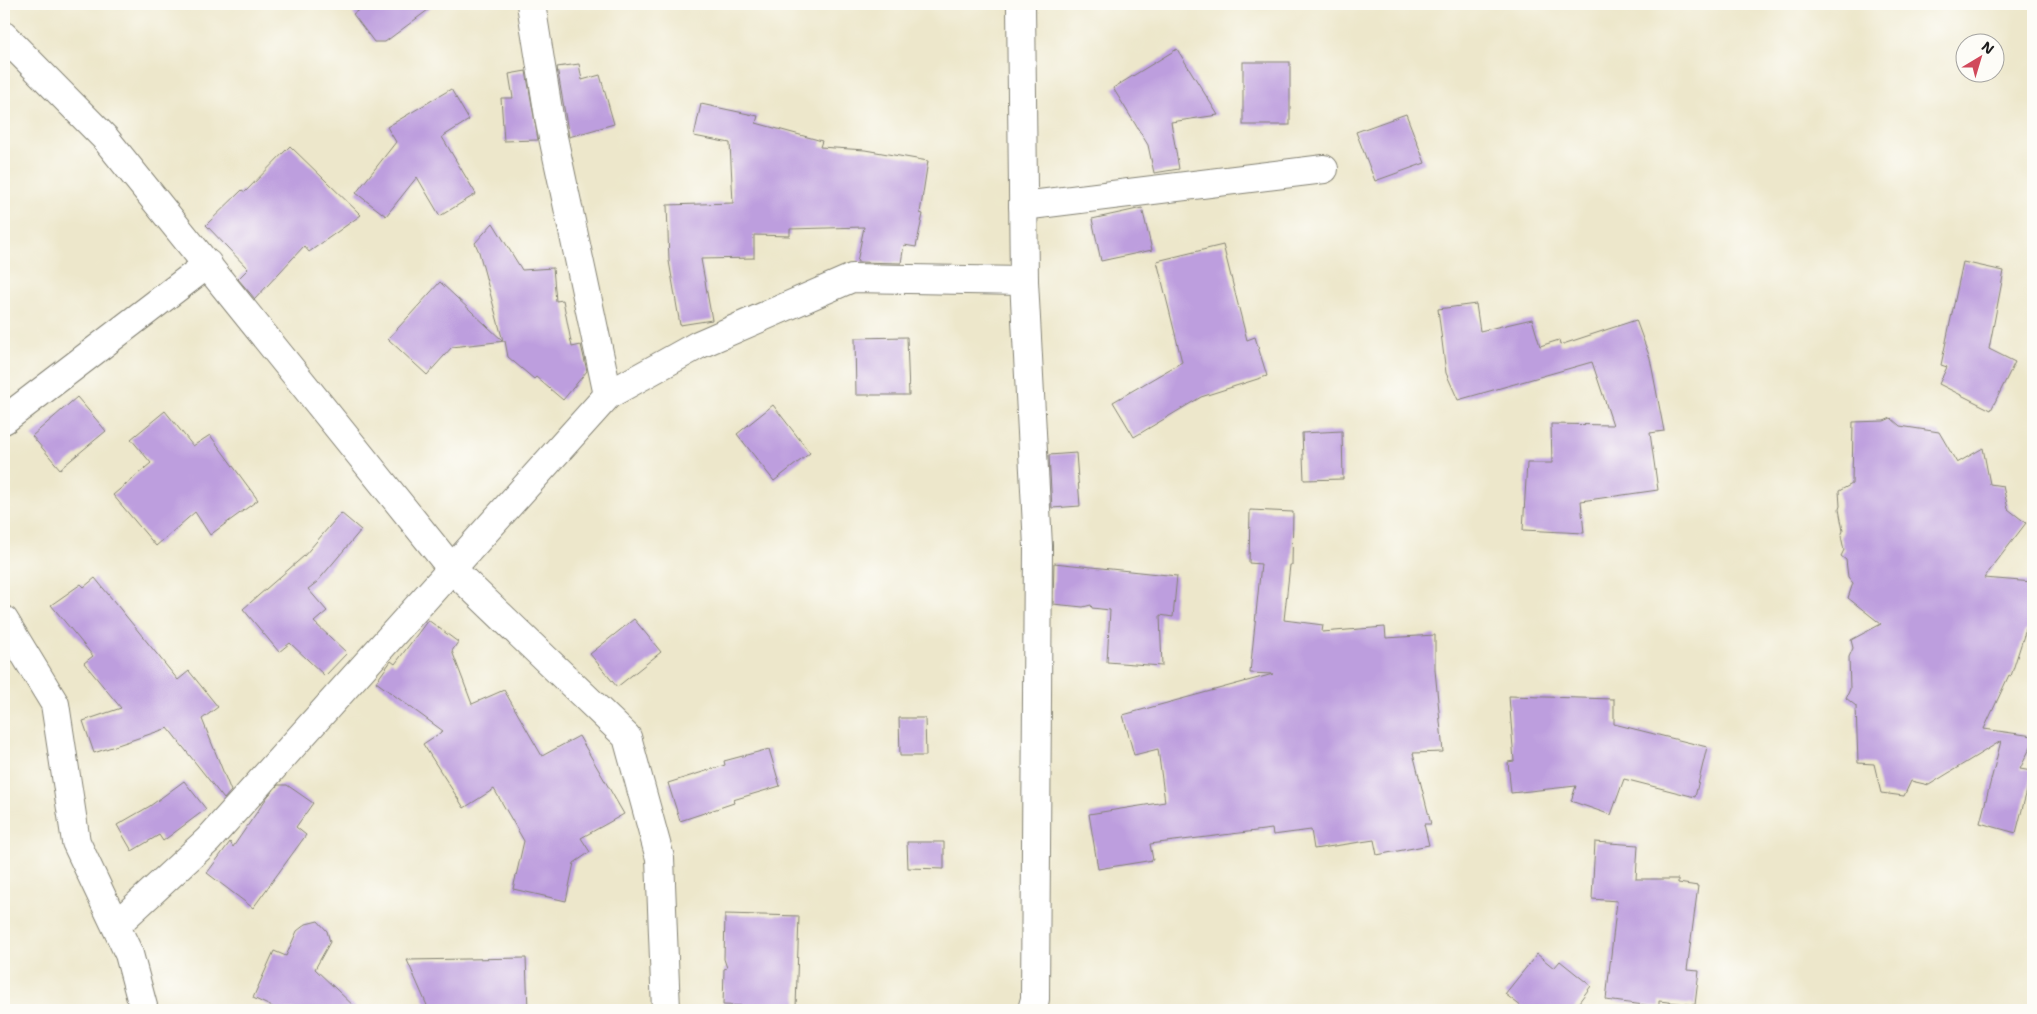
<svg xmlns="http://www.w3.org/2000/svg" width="2037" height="1014" viewBox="0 0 2037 1014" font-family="'Shantell Sans',sans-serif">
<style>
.building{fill:#bd9ede}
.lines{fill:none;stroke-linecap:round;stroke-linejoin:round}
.minor-casing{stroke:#848274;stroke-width:30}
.minor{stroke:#fff;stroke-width:28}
</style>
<rect width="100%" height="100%" fill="#fdfcf7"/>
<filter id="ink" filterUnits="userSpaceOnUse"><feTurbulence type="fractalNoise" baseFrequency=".02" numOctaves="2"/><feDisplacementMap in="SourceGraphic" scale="10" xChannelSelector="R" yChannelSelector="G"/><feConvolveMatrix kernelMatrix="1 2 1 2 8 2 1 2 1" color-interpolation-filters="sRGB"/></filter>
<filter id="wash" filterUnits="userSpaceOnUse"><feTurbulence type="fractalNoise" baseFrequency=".0096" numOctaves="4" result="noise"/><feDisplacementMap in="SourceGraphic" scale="20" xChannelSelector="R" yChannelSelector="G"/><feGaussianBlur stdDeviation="1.12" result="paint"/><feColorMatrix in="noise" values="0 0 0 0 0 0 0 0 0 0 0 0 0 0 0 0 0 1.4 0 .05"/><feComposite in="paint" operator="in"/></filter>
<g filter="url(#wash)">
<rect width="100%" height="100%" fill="#ede7cb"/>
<g id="blocks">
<g class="building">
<path d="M367 4H436L385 42H374L353 14Z"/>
<path d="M1177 49 1218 115 1171 122 1179 169 1154 173 1148 145 1113 88Z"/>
<rect x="1243" y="62" width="47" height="63"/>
<path d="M579 64 582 80 600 75 614 124 569 137 557 67Z"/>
<path d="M526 71 538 140 504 141 501 98H513L509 74Z"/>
<path d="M451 89 469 120 442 137 476 194 440 216 417 177 386 216 356 193 396 142 387 127Z"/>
<path d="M701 104 758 116 756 123 822 141 820 147 865 150 928 161 920 213 923 214 916 247 904 245 901 263 857 262 864 227 790 229V236L754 235V258L701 259 712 320 680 325 669 261 667 205 733 203 730 143 694 136Z"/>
<path d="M1406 114 1425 163 1375 181 1356 132Z"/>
<path d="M290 146 361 215 309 252 304 246 255 299 238 279 248 269 206 225 242 190 245 192Z"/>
<path d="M1142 208 1152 250 1101 261 1092 219Z"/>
<path d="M493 223 522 270 553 268 556 301 563 300 572 347 581 345 587 371 563 400 536 377 534 379 508 357 505 341 452 347 427 375 388 339 440 282 503 341 479 252 475 243Z"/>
<path d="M1223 245 1247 340 1255 337 1267 376 1201 397 1134 437 1113 402 1182 362 1157 261Z"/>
<path d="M1963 262 2004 271 1989 349 2015 362 1991 410 1939 384 1947 367 1941 365Z"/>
<path d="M1476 304 1480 331 1532 319 1540 346 1559 340 1560 345 1636 320 1650 358 1664 431 1650 433 1658 490 1581 501 1584 533 1523 530 1527 463H1552L1551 424 1613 425 1592 362 1458 400 1446 373 1438 309Z"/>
<path d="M907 337 909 395H856L855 338Z"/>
<path d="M77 397 106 431 60 469 32 436Z"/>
<path d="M773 405 810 453 774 481 737 434Z"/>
<path d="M165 411 193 446 210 435 258 500 210 535 195 512 156 546 113 495 151 463 131 439Z"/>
<path d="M1891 418 1900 426 1939 432 1957 463 1983 448 1990 484 2003 486 2008 509 2026 523 1984 578 2033 582V630L2026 629 2011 676 2009 675 1984 729 2033 736V742L2020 769 2032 771 2016 833 1980 823 2001 741 1929 785 1911 781 1904 796 1881 793 1874 764 1858 763 1856 706 1846 698 1850 689 1849 657 1853 648 1851 640 1881 624 1848 598 1853 583 1848 577 1846 560 1841 556 1844 550 1841 536 1843 531 1839 509 1840 506 1839 491 1852 484 1853 422 1884 421Z"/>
<path d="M1342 431 1343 479 1304 480 1302 433Z"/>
<path d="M1076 453 1080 506 1052 508 1049 455Z"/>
<path d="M1250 510 1293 512 1292 565H1290L1284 620 1323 625 1322 632 1385 627 1386 638 1435 635V670L1443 752 1413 753 1431 824H1424L1429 845 1377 855 1374 840 1314 849 1311 830 1273 835 1272 829 1150 844 1153 860 1098 869 1089 814 1165 802 1158 749 1134 755 1123 715 1273 674 1250 673 1261 564 1249 563Z"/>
<path d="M341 513 361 530 317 582 308 589 327 611 314 622 347 653 325 676 290 643 279 652 243 609 304 556Z"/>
<path d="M1054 563 1177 576 1173 617 1160 615 1162 666 1107 662 1110 610 1092 608 1091 605 1083 607 1053 604Z"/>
<path d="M95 578 178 680 189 671 218 707 202 719 231 791 224 799 168 728 94 753 83 721 121 708 84 663 93 656 51 605 81 584 84 587Z"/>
<path d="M634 619 661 652 617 687 590 654Z"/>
<path d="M428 620 458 642 452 651 472 704 504 690 542 756 579 736 624 814 581 838 590 852 574 863 566 901 513 889 524 841 494 789 464 808 423 744 443 731 376 682 391 661 395 664Z"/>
<path d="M1509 696 1614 699V724L1707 747 1695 797 1624 779 1611 815 1571 801 1576 786 1511 793 1508 762 1514 761Z"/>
<path d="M899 718H925L926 756H900Z"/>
<path d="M769 749 780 786 733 800 734 803 680 821 668 783 725 765 724 761Z"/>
<path d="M184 781 206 809 163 841 159 835 132 851 117 825 150 806Z"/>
<path d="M278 785H287L313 803 296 827 306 835 253 908 207 873 230 842 233 847 268 796Z"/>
<path d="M907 842H944V869L908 868Z"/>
<path d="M1595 842 1638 845 1636 879H1678V883L1698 886 1687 970 1699 971 1695 1005 1659 1001V1007L1606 1000 1617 901 1592 899Z"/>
<path d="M725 914 799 916 796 1008 723 1005 724 969 727 968 724 959Z"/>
<path d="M318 921 327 931 330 942 315 969 358 1010H279L253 998 274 951 286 956 297 931 306 924Z"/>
<path d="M1537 954 1554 968 1560 961 1591 986 1573 1010H1526L1505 994Z"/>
<path d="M526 958 528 1010H429L407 960Z"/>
</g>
</g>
</g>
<g filter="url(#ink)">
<use href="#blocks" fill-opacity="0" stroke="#848274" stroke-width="1"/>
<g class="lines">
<g class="minor-casing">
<g id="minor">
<path d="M1021 4 1024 281 1038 546 1035 999 1032 1010"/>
<path d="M4 36 105 138 452 569 627 737 660 858 666 1010"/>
<path d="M1023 206 1324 169"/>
<path d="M608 395 698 345 852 278 1024 281"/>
<path d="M4 420 208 264"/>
<path d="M4 620 55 704 76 842 129 954 144 1010"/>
<path d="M116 925 208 840 608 395 550 123 531 4"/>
</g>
</g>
<use href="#minor" class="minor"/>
</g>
</g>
<rect width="2037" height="1014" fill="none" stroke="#fdfcf7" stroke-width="20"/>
<g transform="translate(1980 58) rotate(38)"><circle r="24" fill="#fdfcf7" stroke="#a3a29f"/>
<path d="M0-4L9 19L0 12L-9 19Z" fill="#d1495b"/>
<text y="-8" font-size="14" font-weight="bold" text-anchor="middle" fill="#1c1c1c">N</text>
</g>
</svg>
